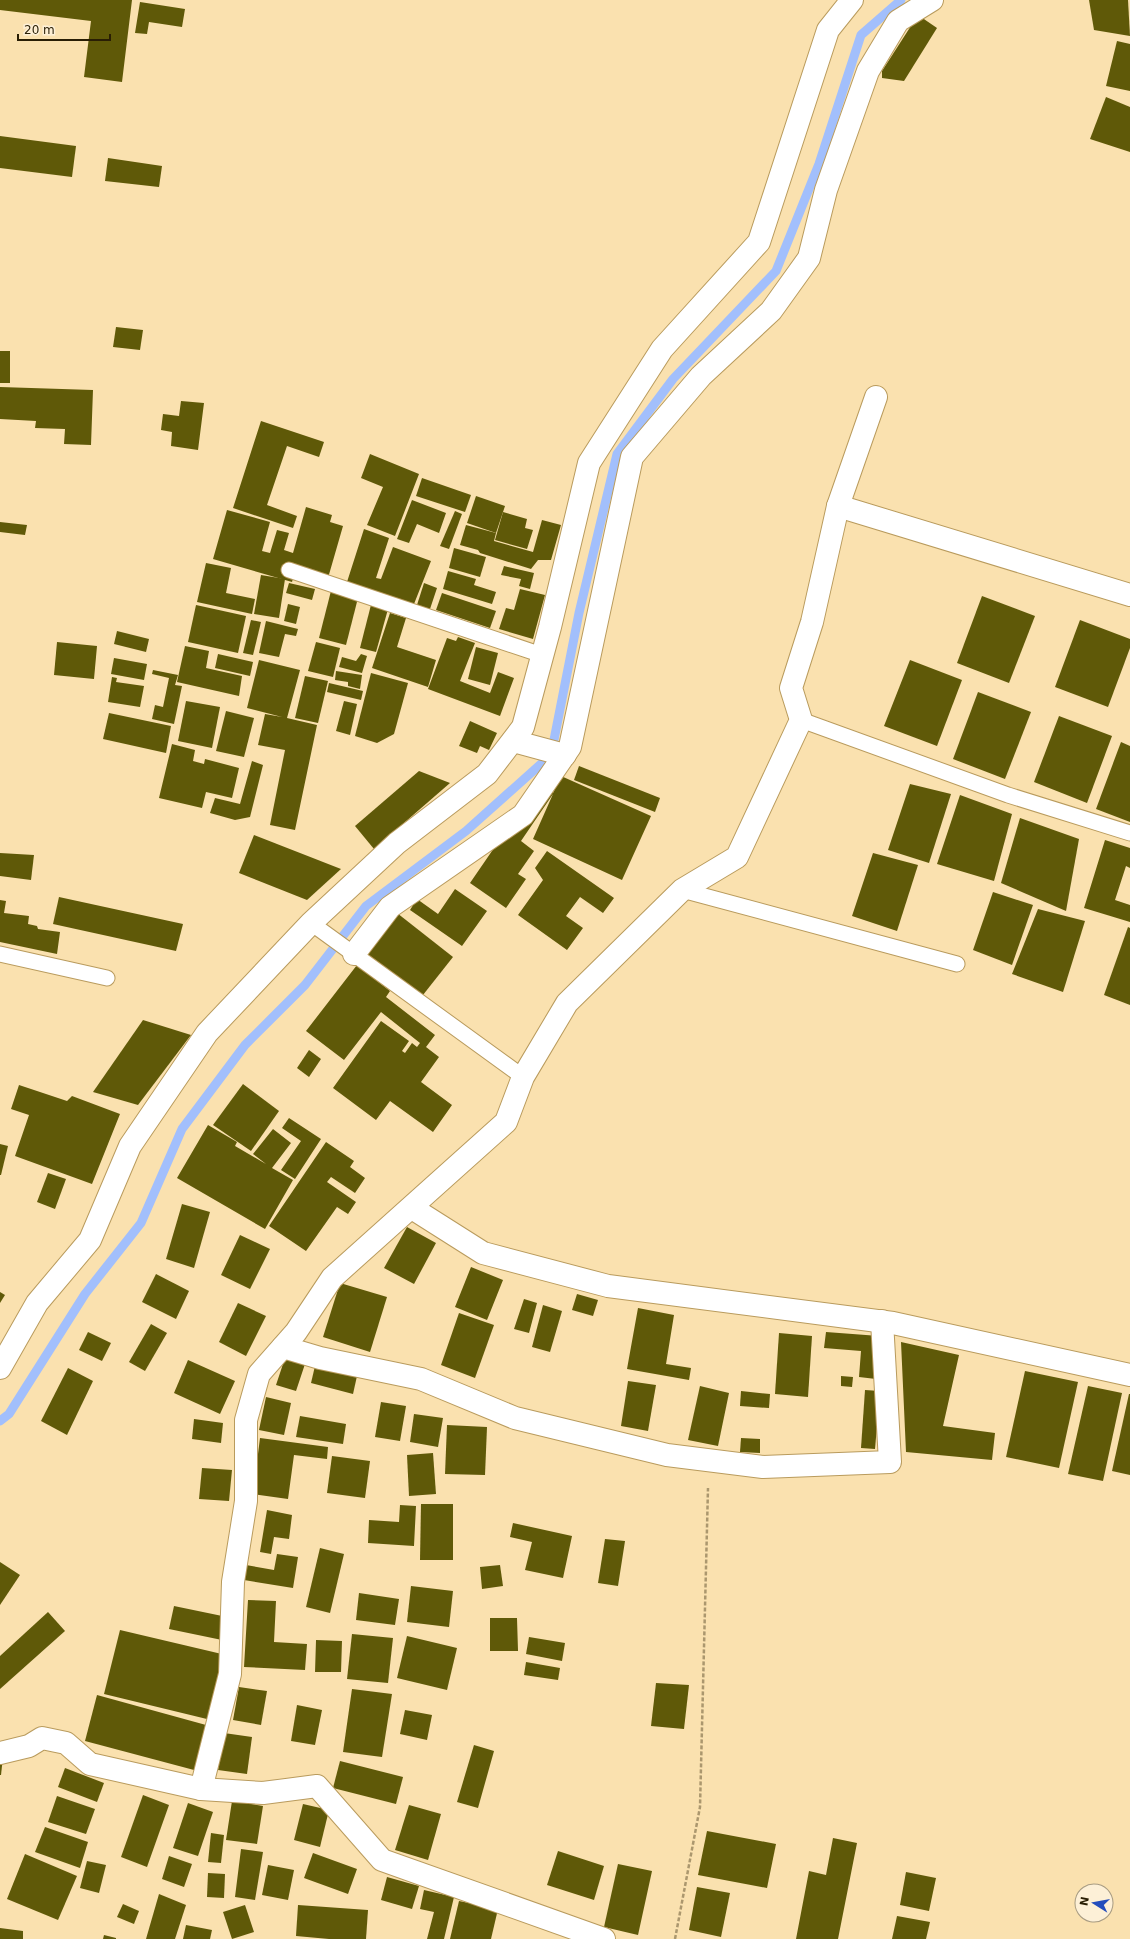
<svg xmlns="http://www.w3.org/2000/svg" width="1130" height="1939" viewBox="0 0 1130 1939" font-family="'DejaVu Sans',sans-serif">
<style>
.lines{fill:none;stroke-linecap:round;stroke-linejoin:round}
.stream{stroke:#a2bffc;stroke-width:9}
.building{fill:#5f5908}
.lane-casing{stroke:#b99b5d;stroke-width:17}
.street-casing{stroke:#b99b5d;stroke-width:24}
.path{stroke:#ab976e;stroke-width:2.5;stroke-dasharray:4 2;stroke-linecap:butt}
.lane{stroke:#fff;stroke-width:15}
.street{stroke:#fff;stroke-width:22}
</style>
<rect width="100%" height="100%" fill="#fae1af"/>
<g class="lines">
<path class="stream" d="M0 1421 9 1414 85 1294 141 1223 182 1129 245 1045 305 985 366 906 466 831 551 755 579 613 617 454 673 379 776 271 819 164 861 35 901 0"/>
</g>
<g class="building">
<path d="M0 0H132L122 82 84 77 91 21 0 10Z"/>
<path d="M1089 0H1128L1130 36 1094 30Z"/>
<path d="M140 2 185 9 182 27 149 22 147 34 135 33Z"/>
<path d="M918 15 937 28 904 81 882 78V71Z"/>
<path d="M1117 41 1130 44V91L1106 86Z"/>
<path d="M1106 97 1130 107V152L1090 139Z"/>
<path d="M0 136 76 146 72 177 0 168Z"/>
<path d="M108 158 162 166 159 187 105 181Z"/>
<path d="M116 327 143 330 140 350 113 347Z"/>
<rect x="0" y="351" width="10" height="32"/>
<path d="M0 387 93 390 91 445 64 444 65 429 35 428 36 421 0 419Z"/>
<path d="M181 401 204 403 198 450 171 446 172 432 161 430 163 414 179 416Z"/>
<path d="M261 421 324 442 319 457 287 446 267 505 297 516 293 528 233 508Z"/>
<path d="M370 454 419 474 395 536 367 525 383 487 361 478Z"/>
<path d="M422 478 471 495 465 512 416 496Z"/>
<path d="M476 496 505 506 496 533 467 523Z"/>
<path d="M412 500 446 513 439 533 417 524 409 543 397 539Z"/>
<path d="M306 507 332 515 330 522 343 526 328 578 296 568 292 582 213 559 227 510 270 522 262 551 270 553 277 530 289 533 284 550 293 553Z"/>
<path d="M455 511 462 514 449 549 440 546Z"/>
<path d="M503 512 527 519 525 528 533 530 527 549 495 540Z"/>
<path d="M542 520 561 525 551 560H538L531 569 480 553 478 550 460 545 466 525 496 533 494 541 533 552Z"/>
<path d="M0 522 27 525 25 535 0 532Z"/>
<path d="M364 529 389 538 376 578 381 579 393 547 431 561 414 604 347 582Z"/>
<path d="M454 548 486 557 480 577 449 568Z"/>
<path d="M206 563 231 568 226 593 255 599 252 614 197 602Z"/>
<path d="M504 566 534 573 530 589 519 586 521 579 501 575Z"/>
<path d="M448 571 476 579 474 585 496 592 492 604 443 589Z"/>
<path d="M261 575 285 579 279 618 254 614Z"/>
<path d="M289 583 315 589 312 600 286 593Z"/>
<path d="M424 583 437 588 430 609 417 605Z"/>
<path d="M332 587 359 594 346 645 319 638Z"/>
<path d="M520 589 545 595 533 639 499 629 506 608 514 610Z"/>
<path d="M442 593 496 611 490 628 436 610Z"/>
<path d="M982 596 1035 616 1009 683 957 663Z"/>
<path d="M373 597 390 602 376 652 360 648Z"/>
<path d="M288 604 300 607 296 624 284 621Z"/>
<path d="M196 605 246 616 238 653 188 642Z"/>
<path d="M390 613 406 618 397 647 436 660 428 687 372 668Z"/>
<path d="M251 620 261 622 253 655 243 653Z"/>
<path d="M1080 620 1130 639V648L1108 707 1055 687Z"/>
<path d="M266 621 298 629 296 636 285 634 279 657 259 653Z"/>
<path d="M117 631 149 639 146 652 114 644Z"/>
<path d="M458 637 475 643 460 681 490 693 498 672 514 678 500 716 428 689 447 638 456 641Z"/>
<path d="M57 642 97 646 94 679 54 675Z"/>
<path d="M316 642 340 648 333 677 308 671Z"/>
<path d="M185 646 209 651 206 668 242 676 239 696 177 682Z"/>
<path d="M476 647 498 653 490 685 468 679Z"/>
<path d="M218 654 253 662 250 676 215 668Z"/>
<path d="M361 654 367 656 362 673 339 667 342 657 356 661Z"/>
<path d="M114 658 147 664 144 680 111 674Z"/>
<path d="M259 660 300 670 287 718 317 725 295 830 270 825 285 750 258 745 265 714 282 717 247 708Z"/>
<path d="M910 660 962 680 937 746 884 726Z"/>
<path d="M153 670 178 675 175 685 182 686 174 724 152 719 155 705 163 707 169 678 152 674Z"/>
<path d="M336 671 362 675 360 689 348 686V682L335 680Z"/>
<path d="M371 673 408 683 394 734 377 743 355 736Z"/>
<path d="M305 676 328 681 318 723 295 718Z"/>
<path d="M112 677 117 678 116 682 144 686 140 707 108 702Z"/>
<path d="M329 683 363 691 361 700 327 692Z"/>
<path d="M978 692 1031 712 1005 779 953 759Z"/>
<path d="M186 701 220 707 212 748 178 741Z"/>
<path d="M344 701 357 704 350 735 336 731Z"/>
<path d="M226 711 254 718 244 757 216 751Z"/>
<path d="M109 713 171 726 166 753 103 739Z"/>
<path d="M1059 716 1112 736 1087 803 1034 782Z"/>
<path d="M470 721 497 733 489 750 480 746 477 753 459 746Z"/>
<path d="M1121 742 1130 746V822L1096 809Z"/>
<path d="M172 744 195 750 193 761 204 764 205 759 239 768 232 798 206 792 202 808 159 798Z"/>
<path d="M252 761 263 765 250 817 235 820 210 813 215 798 240 804Z"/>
<path d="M579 766 660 798 655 812 574 780Z"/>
<path d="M419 771 450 783 374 849 355 826Z"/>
<path d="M561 776 651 816 622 880 533 839 553 794 521 841 534 851 518 874 526 879 506 908 470 883 538 784 553 793Z"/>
<path d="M910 784 951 794 929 863 888 850Z"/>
<path d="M960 795 1012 814 994 881 937 864Z"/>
<path d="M1020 818 1079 839 1066 911 1001 883Z"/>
<path d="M254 835 341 869 307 900 239 873Z"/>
<path d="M1105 840 1130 848V868L1126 866 1115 900 1130 905V922L1084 908Z"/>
<path d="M547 851 614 898 603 913 580 897 566 916 583 928 567 950 518 915 543 880 535 868Z"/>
<path d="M0 853 34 855 31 880 0 876Z"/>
<path d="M873 853 918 865 897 931 852 916Z"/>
<path d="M455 889 487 911 462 946 410 910 417 899 438 914Z"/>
<path d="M993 892 1033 905 1012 965 973 950Z"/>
<path d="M59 897 183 924 176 951 53 924Z"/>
<path d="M0 900 6 901 4 913 29 916 28 924 37 926 38 929 60 932 57 954 0 942Z"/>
<path d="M1038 909 1085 921 1063 992 1012 974Z"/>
<path d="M397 913 453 957 419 1000 363 956Z"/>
<path d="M1128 927 1130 928V1005L1104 995Z"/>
<path d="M357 965 390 991 386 997 435 1035 426 1047 439 1057 421 1082 452 1105 433 1132 390 1101 376 1120 333 1088 381 1021 409 1041 402 1051 405 1053 412 1043 417 1047 420 1043 381 1012 344 1060 306 1031Z"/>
<path d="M143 1020 191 1035 138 1105 93 1092Z"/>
<path d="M309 1050 321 1059 309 1077 297 1068Z"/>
<path d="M243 1084 279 1111 251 1151 213 1125Z"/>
<path d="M19 1085 67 1101 72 1096 120 1114 92 1184 15 1156 29 1115 11 1109Z"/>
<path d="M289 1118 321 1139 295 1179 281 1170 301 1141 282 1128Z"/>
<path d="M208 1125 237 1142 235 1146 266 1164 253 1154 273 1129 291 1143 272 1168 293 1180 265 1229 177 1178Z"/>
<path d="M326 1142 354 1161 350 1167 365 1178 355 1193 331 1177 327 1182 356 1202 348 1214 337 1207 306 1251 269 1226Z"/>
<path d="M0 1144 8 1146 1 1175H0Z"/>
<path d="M48 1173 66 1179 55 1209 37 1202Z"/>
<path d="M182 1204 210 1212 194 1268 166 1259Z"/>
<path d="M407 1227 436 1243 414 1284 384 1268Z"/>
<path d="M240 1235 270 1249 250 1289 221 1275Z"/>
<path d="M471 1267 503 1280 487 1320 455 1307Z"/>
<path d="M156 1274 189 1291 176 1319 142 1302Z"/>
<path d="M340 1283 387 1297 370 1352 323 1337Z"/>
<path d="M0 1292 5 1295 0 1303Z"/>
<path d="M577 1294 598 1300 593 1316 572 1310Z"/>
<path d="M524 1299 537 1303 529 1333 514 1329Z"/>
<path d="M238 1303 266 1316 246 1356 219 1342Z"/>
<path d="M543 1305 562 1311 550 1352 532 1347Z"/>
<path d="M638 1308 674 1315 666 1364 691 1368 689 1380 627 1369Z"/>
<path d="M459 1313 494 1325 475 1378 441 1365Z"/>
<path d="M151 1324 167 1333 145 1371 129 1362Z"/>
<path d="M88 1332 111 1343 102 1361 79 1350Z"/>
<path d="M826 1332 879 1336 876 1379 859 1377 861 1351 824 1348Z"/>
<path d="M779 1333 812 1336 808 1397 775 1394Z"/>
<path d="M901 1342 959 1355 943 1426 995 1433 992 1460 906 1452Z"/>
<path d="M285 1358 305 1364 296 1391 276 1385Z"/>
<path d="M188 1360 235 1381 220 1414 174 1393Z"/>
<path d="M315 1366 357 1376 353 1394 311 1383Z"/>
<path d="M68 1368 93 1381 67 1435 41 1421Z"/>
<path d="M1025 1371 1078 1382 1059 1468 1006 1457Z"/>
<path d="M841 1376 853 1377 852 1387 841 1386Z"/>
<path d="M628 1381 656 1385 648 1431 621 1426Z"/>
<path d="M700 1386 729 1393 718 1446 688 1440Z"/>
<path d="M1088 1386 1122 1393 1103 1481 1068 1474Z"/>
<path d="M865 1390 880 1391 875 1449 861 1448Z"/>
<path d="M741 1391 770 1394 769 1408 740 1406Z"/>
<path d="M1129 1394H1130V1475L1112 1471Z"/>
<path d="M266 1397 291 1403 284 1435 259 1430Z"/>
<path d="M381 1402 406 1406 400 1441 375 1437Z"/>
<path d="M414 1414 443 1418 438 1447 410 1442Z"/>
<path d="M300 1416 346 1424 343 1444 296 1437Z"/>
<path d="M194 1419 223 1423 221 1443 192 1439Z"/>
<path d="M447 1425 487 1427 485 1475 445 1474Z"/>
<path d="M260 1438 328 1447 327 1459 294 1455 288 1499 253 1494Z"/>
<path d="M741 1438 760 1439V1453L740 1452Z"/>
<path d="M433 1453 436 1494 409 1496 407 1455Z"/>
<path d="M332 1456 370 1461 365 1498 327 1493Z"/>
<path d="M202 1468 232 1470 229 1501 199 1499Z"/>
<path d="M421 1504H453V1560H420Z"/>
<path d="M400 1505 416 1506 414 1546 368 1543 369 1520 399 1522Z"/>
<path d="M267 1510 292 1515 289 1539 274 1537 271 1554 260 1552Z"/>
<path d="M513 1523 572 1536 563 1578 525 1570 532 1542 510 1537Z"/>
<path d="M605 1539 625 1541 618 1586 598 1583Z"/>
<path d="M320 1548 344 1554 330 1613 306 1607Z"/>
<path d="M277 1554 298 1557 293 1588 244 1580 246 1565 274 1570Z"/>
<path d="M0 1562 20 1575 0 1605Z"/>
<path d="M500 1565 503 1586 482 1589 480 1567Z"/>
<path d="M411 1586 453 1591 449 1627 407 1622Z"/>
<path d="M359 1593 399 1599 395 1625 356 1620Z"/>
<path d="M248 1600 276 1601 274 1642 307 1644 305 1670 244 1667Z"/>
<path d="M174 1606 227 1617 222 1640 169 1629Z"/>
<path d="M48 1612 65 1631 0 1689V1656Z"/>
<path d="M490 1618H517L518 1651H490Z"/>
<path d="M120 1630 226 1655 211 1720 104 1694Z"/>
<path d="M352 1634 393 1638 388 1683 347 1679Z"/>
<path d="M407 1636 457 1648 447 1690 397 1678Z"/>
<path d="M529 1637 565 1643 562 1661 526 1654Z"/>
<path d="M316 1640 342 1641 341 1672H315Z"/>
<path d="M526 1662 560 1668 558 1680 524 1675Z"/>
<path d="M656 1683 689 1685 684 1729 651 1726Z"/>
<path d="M239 1687 267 1691 261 1725 233 1720Z"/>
<path d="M352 1689 392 1694 382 1757 343 1752Z"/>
<path d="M97 1695 206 1725 194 1770 85 1741Z"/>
<path d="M297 1705 322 1710 315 1745 291 1741Z"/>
<path d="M405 1710 432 1715 427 1740 400 1734Z"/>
<path d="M224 1733 252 1737 247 1774 218 1770Z"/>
<path d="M474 1745 494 1751 478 1808 457 1802Z"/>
<path d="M0 1757H3L1 1775H0Z"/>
<path d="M340 1761 403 1777 396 1804 333 1788Z"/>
<path d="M65 1768 104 1783 97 1802 58 1787Z"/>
<path d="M143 1795 169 1805 147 1867 121 1857Z"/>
<path d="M57 1796 95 1809 86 1834 48 1822Z"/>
<path d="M232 1801 263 1806 257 1844 226 1840Z"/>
<path d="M188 1803 213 1812 198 1856 173 1848Z"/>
<path d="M303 1804 329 1810 320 1847 294 1840Z"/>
<path d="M409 1805 441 1814 428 1860 395 1850Z"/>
<path d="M45 1827 88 1842 80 1868 35 1852Z"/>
<path d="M707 1831 776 1844 767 1888 698 1875Z"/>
<path d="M211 1833 224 1835 221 1863 208 1862Z"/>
<path d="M833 1838 857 1843 838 1939H796L809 1871 826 1875Z"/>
<path d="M241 1849 263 1852 255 1900 235 1897Z"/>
<path d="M558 1851 604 1866 594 1900 547 1885Z"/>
<path d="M313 1853 357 1869 348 1894 304 1878Z"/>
<path d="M25 1854 77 1876 58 1920 7 1899Z"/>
<path d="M169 1856 192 1864 184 1887 162 1879Z"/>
<path d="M87 1861 106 1865 99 1893 80 1888Z"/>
<path d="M618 1864 652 1871 638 1935 604 1927Z"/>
<path d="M268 1865 294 1870 288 1900 262 1895Z"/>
<path d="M906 1872 936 1878 929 1911 900 1905Z"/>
<path d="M208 1873 225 1874 224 1898 207 1897Z"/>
<path d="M387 1877 419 1886 412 1909 381 1900Z"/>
<path d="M697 1887 730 1893 721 1937 689 1930Z"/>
<path d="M424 1890 454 1897 444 1939H427L434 1912 420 1909Z"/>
<path d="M159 1894 186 1905 175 1939H146Z"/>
<path d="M459 1901 498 1909 491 1939H450Z"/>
<path d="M123 1904 139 1911 134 1924 117 1917Z"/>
<path d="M245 1905 254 1932 232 1939 223 1912Z"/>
<path d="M298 1905 368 1910 366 1939H329L296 1936Z"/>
<path d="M897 1916 930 1922 926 1939H892Z"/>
<path d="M186 1925 212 1930 210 1939H183Z"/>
<path d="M0 1928 23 1931V1939H0Z"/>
<path d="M104 1935 116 1938V1939H103Z"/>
</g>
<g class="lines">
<g class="lane-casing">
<g id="lane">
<path d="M289 570 542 655"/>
<path d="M801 720 1008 795 1130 833"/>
<path d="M682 890 957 964"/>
<path d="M311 923 523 1077"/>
<path d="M0 954 107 978"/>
</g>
</g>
<g class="street-casing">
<g id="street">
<path d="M838 506 1130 595"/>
<path d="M513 741 565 755"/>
<path d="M354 954 390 907 523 815 570 747 632 457 701 376 771 311 809 258 826 190 868 71 898 21 932 0"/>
<path d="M412 1208 483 1253 608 1286 893 1323 1130 1375"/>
<path d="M283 1347 320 1358 421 1379 515 1418 667 1455 763 1467 890 1462 882 1321"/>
<path d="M0 1368 37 1303 90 1240 130 1146 207 1033 311 923 397 843 487 774 523 727 550 627 589 463 662 349 759 242 828 30 852 0"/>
<path d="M0 1753 29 1746 42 1738 66 1743 90 1764 201 1789 263 1793 317 1786 382 1860 604 1939"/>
<path d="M201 1789 230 1674 233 1582 246 1501V1420L259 1374 296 1332 332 1278 506 1122 523 1077 567 1003 682 890 737 857 801 720 791 688 812 622 838 506 876 397"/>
</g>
</g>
<path class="path" d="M675 1939 700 1807 708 1488"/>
<use href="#lane" class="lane"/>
<use href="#street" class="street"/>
</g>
<g transform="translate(1094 1903) rotate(281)"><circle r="19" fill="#fdf0d7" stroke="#a89c83"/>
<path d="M0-3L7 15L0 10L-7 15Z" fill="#244dbc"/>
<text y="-6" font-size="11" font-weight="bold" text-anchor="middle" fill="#291e04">N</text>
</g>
<path d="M18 34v6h92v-6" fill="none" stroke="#291e04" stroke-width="2"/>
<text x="24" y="34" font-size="12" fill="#291e04" stroke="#fdf0d7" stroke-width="3" paint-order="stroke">20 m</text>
</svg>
